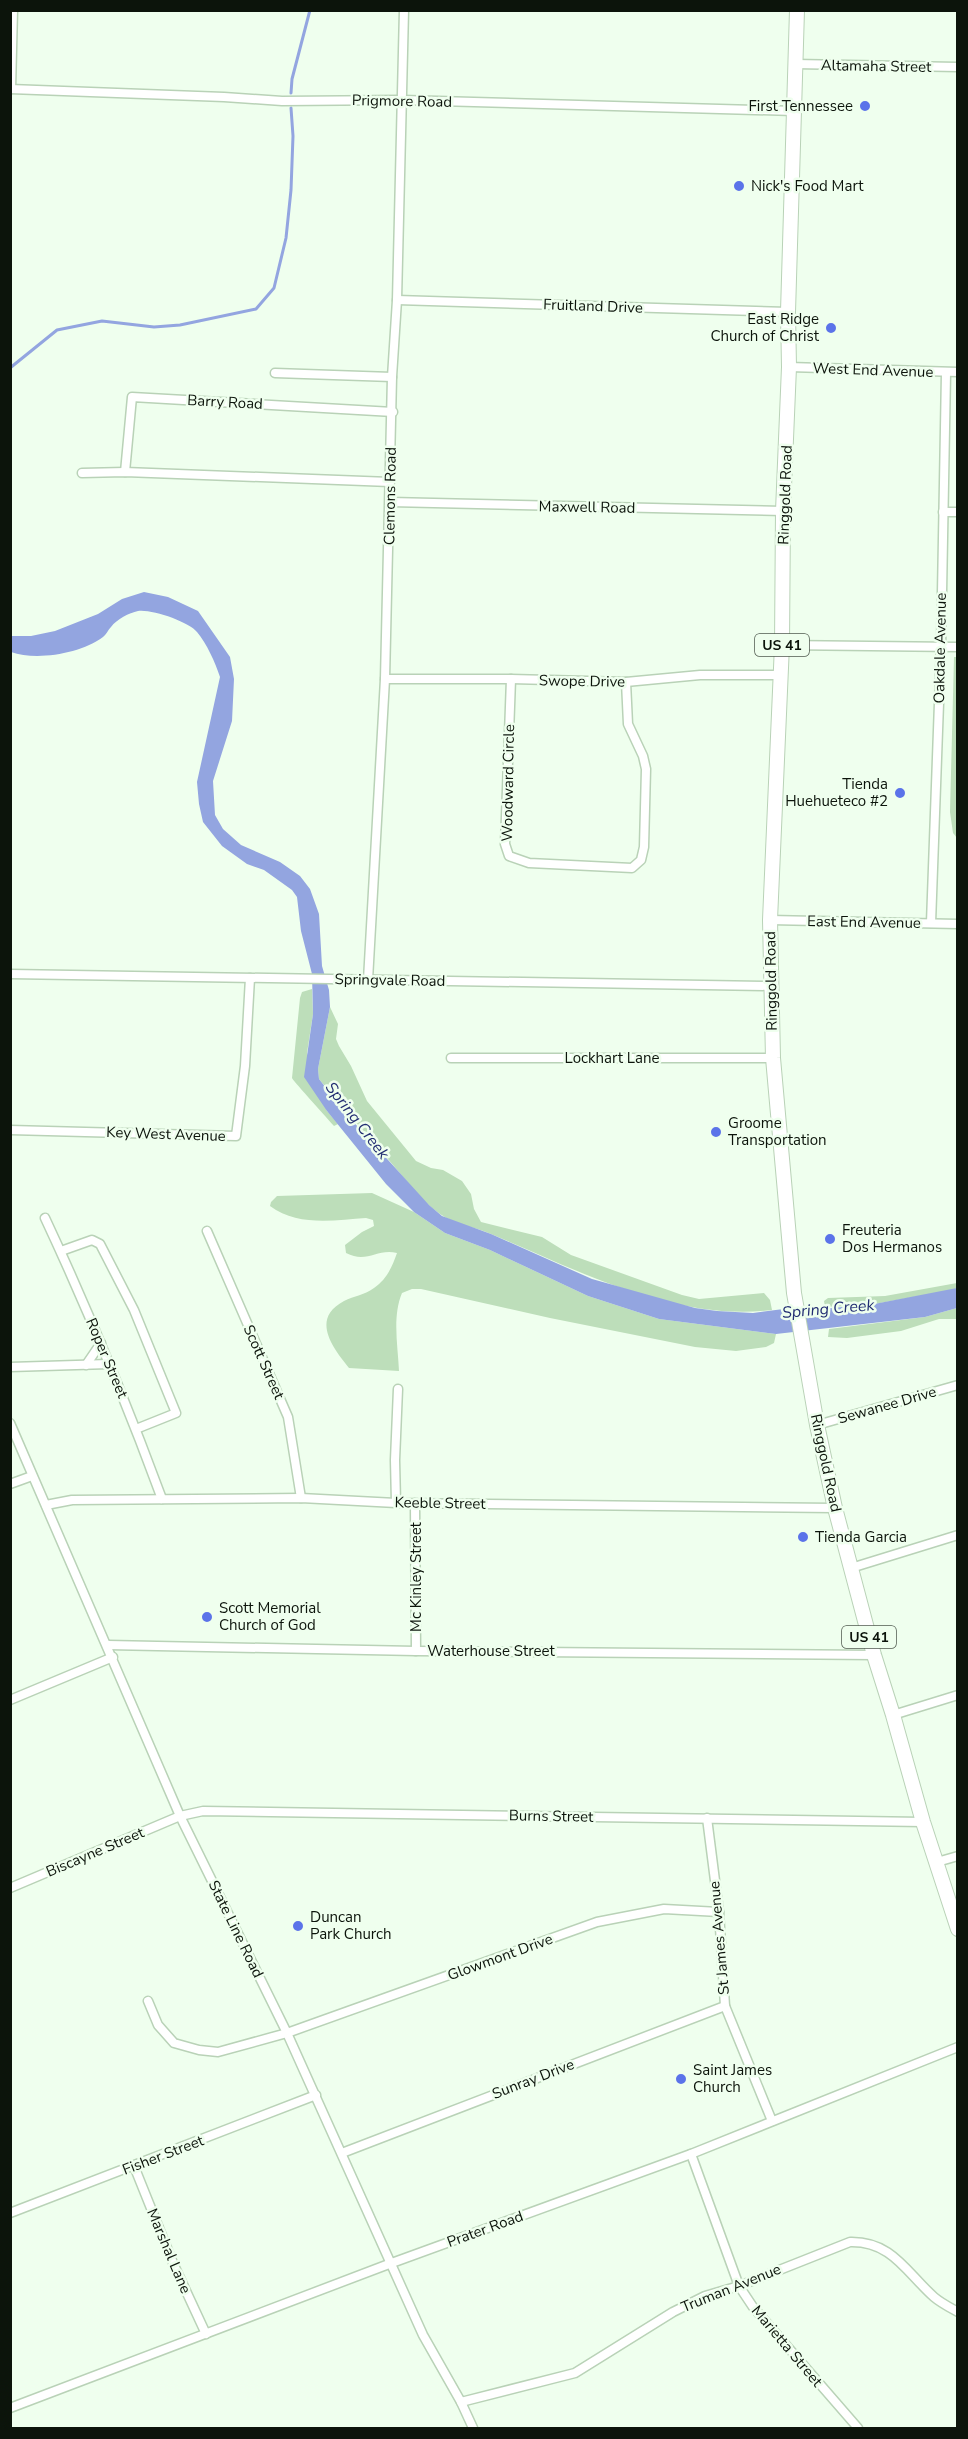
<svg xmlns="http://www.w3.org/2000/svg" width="968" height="2439" viewBox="0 0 968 2439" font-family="'Nunito Sans',sans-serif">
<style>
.green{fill:#bddeba}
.water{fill:#93a5e0}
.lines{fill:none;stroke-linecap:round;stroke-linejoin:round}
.stream{stroke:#93a5e0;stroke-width:3}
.minor-casing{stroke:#b9d2b7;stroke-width:11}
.primary-casing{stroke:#b9d2b7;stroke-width:16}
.minor{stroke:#fff;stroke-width:8}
.primary{stroke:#fff;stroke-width:14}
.poi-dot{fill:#5b73e9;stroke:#efffee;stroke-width:2}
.labels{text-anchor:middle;stroke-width:5;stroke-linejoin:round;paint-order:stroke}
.shield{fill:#efffee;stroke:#505a4f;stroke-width:1.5}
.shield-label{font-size:14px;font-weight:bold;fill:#0c140b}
.street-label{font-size:15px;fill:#0c140b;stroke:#efffee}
.poi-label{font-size:15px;fill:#0c140b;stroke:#efffee;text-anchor:start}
.water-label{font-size:16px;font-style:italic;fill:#232e73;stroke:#efffee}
</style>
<rect width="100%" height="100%" fill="#efffee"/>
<g class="green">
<path d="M954 657H958L957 838 953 833 950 812Z"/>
<path d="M312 989 313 1014 307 1053 327 1111 338 1124 334 1126C329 1120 294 1082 292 1078L300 998 302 992Z"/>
<path d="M330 1007 338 1024 336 1039 339 1046 351 1066 367 1101 416 1161 431 1168 443 1170 462 1181 471 1194 474 1209 481 1222 542 1237 571 1255 682 1295 699 1299 764 1293 770 1300 772 1310C675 1322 577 1270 491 1234 475 1227 454 1224 440 1214 421 1201 408 1182 393 1165 369 1136 343 1109 319 1079L318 1069Z"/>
<path d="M372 1193 414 1212 445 1233 490 1250 588 1296 659 1319 776 1334 774 1343 766 1347 736 1351 695 1347 550 1318 421 1289H412L402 1293C392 1317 398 1346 399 1371L349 1368C333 1348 310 1319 344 1301 354 1296 365 1295 374 1288 387 1279 392 1267 397 1253 377 1248 367 1264 346 1253L345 1245 362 1232 374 1226 373 1220 366 1218C335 1220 298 1227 270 1206L271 1202 277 1196Z"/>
<path d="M957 1283V1288L952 1290 869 1305 825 1307 824 1301 828 1298 885 1296Z"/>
<path d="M957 1308V1319H939L901 1331 847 1338 828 1337 829 1329 925 1317Z"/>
</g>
<path class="water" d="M144 592 168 597 198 611 230 657 234 679 232 721 213 781 215 815 223 829 241 845 280 862 300 876 310 889 319 914 322 966 329 990 330 1007 318 1069 319 1079 349 1117 429 1205 442 1216 491 1234 592 1279 695 1308 717 1311 753 1313 807 1306 830 1308 869 1305 957 1288V1308L925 1317 776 1334 659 1319 588 1296 490 1250 445 1233 414 1212 386 1184 327 1111 304 1077 313 1014 312 974 301 931 297 897 292 890 264 870 247 864 222 846 203 822 199 804 197 782 220 677C215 662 207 644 197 632 189 622 152 609 138 611 129 613 117 619 111 627 108 630 106 635 103 637 80 654 36 661 11 652V636H31L55 631 98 614 122 599Z"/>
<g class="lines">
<g class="stream">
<path d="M291 93 292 79 310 10"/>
<path d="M10 368 57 330 102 321 154 327 180 325 256 309 274 288 286 238 291 190 293 136 291 108"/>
</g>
<g class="minor-casing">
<g id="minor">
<path d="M795 64 958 67"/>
<path d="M10 89 224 97 282 101 402 100 794 111"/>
<path d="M11 89 13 10"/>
<path d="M397 300 788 312"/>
<path d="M789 367 958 372"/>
<path d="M275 373 392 377"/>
<path d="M125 472 132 397 393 412"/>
<path d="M82 473 125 472 390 482"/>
<path d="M390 502 783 511"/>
<path d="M943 512H958"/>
<path d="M782 645 958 647"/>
<path d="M385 679H511L626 682 700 675H779"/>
<path d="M511 679 505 844 509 856 529 863 632 868 641 860 644 847 646 769 643 756 628 724 626 682"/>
<path d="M770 920 958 924"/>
<path d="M931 923 941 648 946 373"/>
<path d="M10 974 770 986"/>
<path d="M368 980 385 679 392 377 397 300 404 10"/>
<path d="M451 1058H773"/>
<path d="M10 1130 236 1136 245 1066 250 978"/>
<path d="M45 1218C88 1310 127 1404 162 1499"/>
<path d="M207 1231 288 1417 301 1498"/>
<path d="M61 1251 92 1240 100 1244 134 1310 176 1413 136 1429"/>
<path d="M86 1365 101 1343"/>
<path d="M10 1367 109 1364"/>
<path d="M10 1423 180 1816 287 2033 423 2335 461 2402 473 2428"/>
<path d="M817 1425 958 1385"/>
<path d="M10 1484 32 1476"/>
<path d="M396 1503 395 1460 398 1389"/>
<path d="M415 1503 416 1651"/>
<path d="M46 1505 72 1500 301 1498 396 1503 835 1508"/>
<path d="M851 1568 958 1535"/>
<path d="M108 1645 416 1651 874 1655"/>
<path d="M10 1700 113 1657"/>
<path d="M893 1715 958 1695"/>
<path d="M707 1818 719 1912 725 2006 772 2121"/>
<path d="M937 1862 958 1856"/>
<path d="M10 1888 180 1816 203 1811 923 1822"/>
<path d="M148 2001 158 2025 174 2043 199 2050 218 2052 287 2033 597 1922 664 1909 719 1912"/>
<path d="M342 2153 725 2006"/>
<path d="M691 2154 739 2286 753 2307 858 2428"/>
<path d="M134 2166 173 2263 206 2334"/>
<path d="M10 2213 316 2095"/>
<path d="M461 2402 575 2373 673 2312 705 2296 739 2286 850 2242C892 2241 906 2272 934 2297 941 2303 949 2307 958 2312"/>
<path d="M10 2408 389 2264 691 2154 958 2047"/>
</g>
</g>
<g class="primary-casing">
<path id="primary" d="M797 10 788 312 789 367 783 511 782 645 770 920 773 1058 794 1293 817 1425 835 1508 874 1655 893 1715 923 1822 958 1929"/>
</g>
<use href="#minor" class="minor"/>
<use href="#primary" class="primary"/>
</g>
<g class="poi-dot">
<circle cx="865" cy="106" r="6"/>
<circle cx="739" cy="186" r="6"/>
<circle cx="831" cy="328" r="6"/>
<circle cx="900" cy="793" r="6"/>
<circle cx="716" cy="1132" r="6"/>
<circle cx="830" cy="1239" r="6"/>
<circle cx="803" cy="1537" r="6"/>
<circle cx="207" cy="1617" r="6"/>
<circle cx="298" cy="1926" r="6"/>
<circle cx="681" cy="2079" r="6"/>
</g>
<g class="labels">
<g class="shield">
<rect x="755" y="634" width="54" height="22" rx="4.5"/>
<rect x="842" y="1626" width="54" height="22" rx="4.5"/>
</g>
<g class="shield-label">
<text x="782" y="650">US 41</text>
<text x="869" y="1642">US 41</text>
</g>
<g class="street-label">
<text transform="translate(876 66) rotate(1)" y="5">Altamaha Street</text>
<text transform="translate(402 101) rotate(1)" y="5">Prigmore Road</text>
<text transform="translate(593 306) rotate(2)" y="5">Fruitland Drive</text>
<text transform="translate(873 370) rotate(2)" y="5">West End Avenue</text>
<text transform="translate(225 402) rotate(3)" y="5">Barry Road</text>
<text transform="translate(785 495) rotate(-88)" y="5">Ringgold Road</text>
<text transform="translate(390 496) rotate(-89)" y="5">Clemons Road</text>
<text transform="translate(587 507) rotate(1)" y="5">Maxwell Road</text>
<text transform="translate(940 648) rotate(-89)" y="5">Oakdale Avenue</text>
<text transform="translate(582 681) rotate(1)" y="5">Swope Drive</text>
<text transform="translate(508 783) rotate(-89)" y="5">Woodward Circle</text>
<text transform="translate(864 922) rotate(1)" y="5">East End Avenue</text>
<text transform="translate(390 980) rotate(1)" y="5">Springvale Road</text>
<text transform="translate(771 981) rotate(-91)" y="5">Ringgold Road</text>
<text x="612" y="1063">Lockhart Lane</text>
<text transform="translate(166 1134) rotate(2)" y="5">Key West Avenue</text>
<text transform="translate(107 1358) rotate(67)" y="5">Roper Street</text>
<text transform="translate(264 1362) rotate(66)" y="5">Scott Street</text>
<text transform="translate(887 1405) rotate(-16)" y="5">Sewanee Drive</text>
<text transform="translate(826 1463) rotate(78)" y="5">Ringgold Road</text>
<text transform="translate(440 1503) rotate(1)" y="5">Keeble Street</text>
<text transform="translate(416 1577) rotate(-90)" y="5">Mc Kinley Street</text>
<text x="491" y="1656">Waterhouse Street</text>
<text transform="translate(551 1816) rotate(1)" y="5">Burns Street</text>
<text transform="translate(95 1852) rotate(-23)" y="5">Biscayne Street</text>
<text transform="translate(236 1929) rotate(64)" y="5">State Line Road</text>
<text transform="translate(719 1938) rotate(-95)" y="5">St James Avenue</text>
<text transform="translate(500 1957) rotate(-20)" y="5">Glowmont Drive</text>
<text transform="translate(533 2079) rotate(-21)" y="5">Sunray Drive</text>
<text transform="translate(163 2155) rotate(-21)" y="5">Fisher Street</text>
<text transform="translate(485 2229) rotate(-20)" y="5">Prater Road</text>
<text transform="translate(169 2251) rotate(67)" y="5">Marshal Lane</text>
<text transform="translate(731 2288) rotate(-22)" y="5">Truman Avenue</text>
<text transform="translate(787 2346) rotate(50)" y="5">Marietta Street</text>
</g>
<g class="poi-label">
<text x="853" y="111" text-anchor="end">First Tennessee</text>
<text x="751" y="191">Nick's Food Mart</text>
<text x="819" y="324" text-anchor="end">East Ridge<tspan x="819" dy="17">Church of Christ</tspan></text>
<text x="888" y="789" text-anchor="end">Tienda<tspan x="888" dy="17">Huehueteco #2</tspan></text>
<text x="728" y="1128">Groome<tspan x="728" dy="17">Transportation</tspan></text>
<text x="842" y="1235">Freuteria<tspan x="842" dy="17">Dos Hermanos</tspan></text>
<text x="815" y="1542">Tienda Garcia</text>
<text x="219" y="1613">Scott Memorial<tspan x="219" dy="17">Church of God</tspan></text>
<text x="310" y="1922">Duncan<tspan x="310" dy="17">Park Church</tspan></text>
<text x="693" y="2075">Saint James<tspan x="693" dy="17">Church</tspan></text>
</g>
<g class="water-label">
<text transform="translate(358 1120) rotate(52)" y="6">Spring Creek</text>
<text transform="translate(828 1308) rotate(-5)" y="6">Spring Creek</text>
</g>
</g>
<rect width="968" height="2439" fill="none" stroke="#0c140b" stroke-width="24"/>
</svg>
